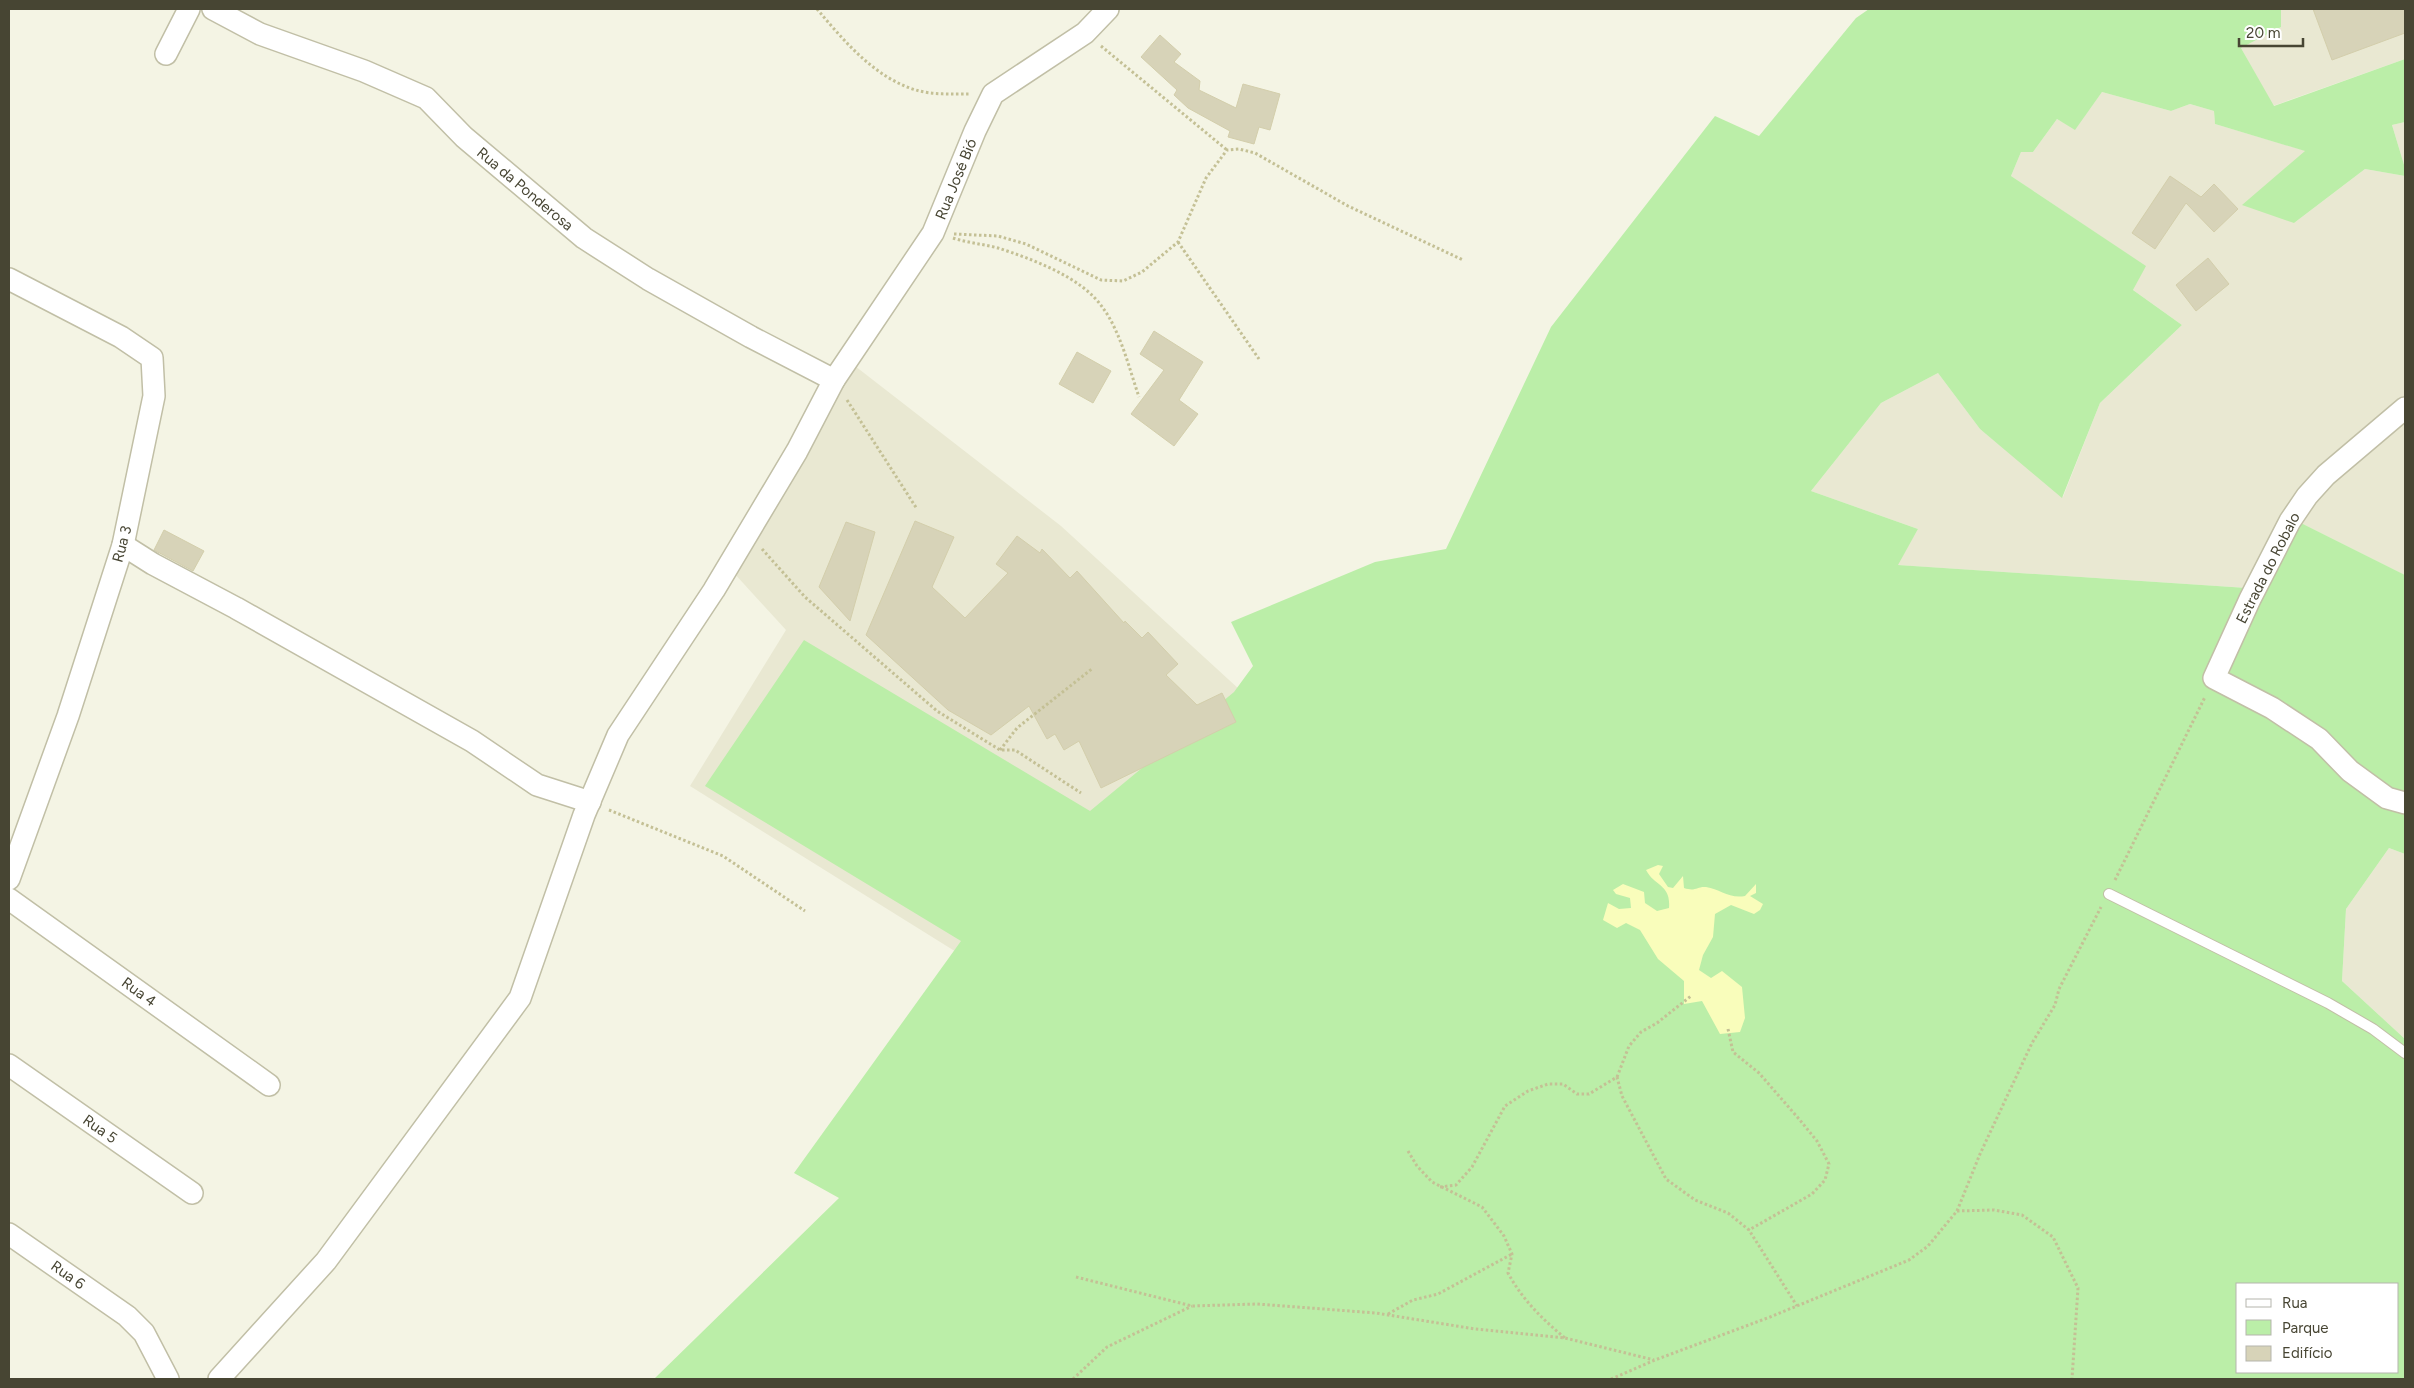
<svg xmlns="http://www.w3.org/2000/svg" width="2414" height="1388" viewBox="0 0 2414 1388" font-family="Figtree,sans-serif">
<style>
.residential{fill:#e9e8d2}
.green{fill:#bbeea8;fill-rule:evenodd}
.sand{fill:#f9fdbb}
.building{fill:#d7d3b8;stroke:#d3ceab}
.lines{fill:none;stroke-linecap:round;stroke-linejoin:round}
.service-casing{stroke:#c1bfa6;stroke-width:12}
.minor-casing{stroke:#c1bfa6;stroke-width:24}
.path{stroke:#c4c095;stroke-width:3;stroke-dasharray:2.5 2.5;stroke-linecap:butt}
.service{stroke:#fff;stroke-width:10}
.minor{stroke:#fff;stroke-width:21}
.labels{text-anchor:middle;stroke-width:4;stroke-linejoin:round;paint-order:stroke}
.street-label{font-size:15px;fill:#474533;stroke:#fff}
</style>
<rect width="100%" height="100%" fill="#f4f4e4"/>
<g class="residential">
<path d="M2281 9H2405V59L2273 106 2241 48 2281 27Z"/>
<path d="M2102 92 2171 111 2190 104 2214 111 2215 124 2306 151 2294 223 2365 169 2405 176V575L2299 522 2247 588 1897 565 1918 529 1811 491 1881 403 1938 373 1980 429 2063 497 2100 403 2182 325 2133 290 2145 266 2011 176 2021 152H2033L2057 119 2075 129Z"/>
<path d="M2405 122V168L2392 125Z"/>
<path d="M855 366 1061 526 1252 701 1006 983 690 786 786 630 733 572Z"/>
<path d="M2389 848 2405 854V1039L2342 981 2346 909Z"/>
</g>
<path class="green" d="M1869 9H2281V27L2241 48 2274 106 2405 59V122L2392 125 2405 168V176L2365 169 2294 223 2242 205 2305 151 2215 124 2214 111 2190 104 2171 111 2102 92 2075 130 2057 119 2033 152H2021L2011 176 2146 266 2133 290 2182 325 2100 403 2062 498 1980 429 1938 373 1881 403 1811 491 1918 529 1898 565 2247 588 2299 522 2405 575V854L2389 848 2346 909 2342 981 2405 1039V1379H654L839 1198 794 1173 961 941 705 786 804 640 1090 811 1234 692 1253 666 1231 622 1375 562 1446 549 1551 327 1715 116 1759 136 1856 18ZM2238 1284H2398V1372H2238Z"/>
<path class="sand" d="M1658 865 1663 866 1659 874 1668 887 1673 888 1683 876 1684 888C1696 892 1697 886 1706 887 1720 889 1729 899 1745 896L1756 884V893L1750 896 1763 904 1760 910 1754 914 1731 905 1715 914 1713 937 1703 955 1699 970 1711 978 1722 971 1742 987 1745 1018 1740 1032 1720 1034 1702 1001 1684 1004V981L1658 959 1640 930 1626 923 1617 928 1603 920 1608 903 1619 909 1631 908 1630 898 1616 894 1613 890 1623 884 1644 892 1645 903 1657 911 1669 908C1671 884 1655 887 1646 870Z"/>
<g class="building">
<path d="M2313 9H2405V33L2332 60Z"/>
<path d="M1160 35 1181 54 1174 62 1200 81 1199 90 1236 108 1243 84 1280 94 1270 130 1259 127 1254 144 1228 137 1230 131 1188 108 1174 95 1177 90 1141 57Z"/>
<path d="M2170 176 2201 197 2214 184 2238 209 2214 232 2186 203 2155 249 2132 233Z"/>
<path d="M2208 258 2229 284 2196 311 2176 285Z"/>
<path d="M1154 331 1203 362 1179 400 1198 414 1174 446 1131 414 1164 370 1140 354Z"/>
<path d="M1077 352 1111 371 1093 403 1059 384Z"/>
<path d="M915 521 954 537 932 587 965 618 1008 573 996 564 1017 536 1040 553 1042 549 1070 578 1077 571 1124 623 1125 621 1142 638 1148 632 1178 664 1166 675 1197 705 1222 693 1236 722 1101 788 1079 741 1064 750 1055 734 1047 739 1029 706 991 735 948 710 866 635Z"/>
<path d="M846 522 875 532 850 621 819 587Z"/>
<path d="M164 530 204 551 193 571 154 550Z"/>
</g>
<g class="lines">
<g class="service-casing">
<path id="service" d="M2109 894 2328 1003 2373 1029 2405 1053"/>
</g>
<g class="minor-casing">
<g id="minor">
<path d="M213 9 260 34 364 71 426 98 464 137 584 238 648 279 751 337 834 380"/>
<path d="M166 54 189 9"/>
<path d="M9 279 121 337 152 358 154 396 123 545 68 716 9 879"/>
<path d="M2405 408 2326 475 2307 496 2290 521 2250 599 2214 678 2272 708 2319 739 2350 771 2387 798 2405 803"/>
<path d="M123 545 153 564 236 608 472 741 537 785 590 802"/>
<path d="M9 899 269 1085"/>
<path d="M9 1065 192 1193"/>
<path d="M9 1234 127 1316 144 1333 168 1379"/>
<path d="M219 1379 326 1261 520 998 584 815 618 735 714 590 797 451 834 380 933 233 975 131 993 94 1085 33 1108 9"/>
</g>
</g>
<g class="path">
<path d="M817 9C844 41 875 78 916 90 932 95 954 94 970 94"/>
<path d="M1101 46 1227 150"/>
<path d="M954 234 998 236 1026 244 1101 280 1123 281 1142 272 1178 242 1206 178 1227 150 1239 149 1255 153 1348 206 1463 260"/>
<path d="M953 238C968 243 983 244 998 248 1032 259 1082 277 1103 308 1121 333 1129 368 1139 397"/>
<path d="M1178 242 1259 359"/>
<path d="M847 400 917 509"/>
<path d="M762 549 805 597 937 711 1000 750H1015L1081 793"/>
<path d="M1000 750 1017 728 1093 668"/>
<path d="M609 810 723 856 805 911"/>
<path d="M2115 880 2205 697"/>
<path d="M1728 1029 1733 1052 1759 1073 1799 1119 1817 1141 1829 1164 1825 1180 1812 1194 1749 1230"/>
<path d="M1617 1077 1629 1046 1641 1032 1657 1023 1691 996"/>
<path d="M1408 1151 1417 1166 1432 1182 1482 1207 1504 1236 1512 1254 1508 1273C1522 1299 1542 1319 1565 1338"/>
<path d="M1440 1187 1456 1185 1472 1167 1505 1106 1528 1091 1548 1084H1563L1577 1094H1589L1617 1077 1622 1096 1666 1179 1695 1200 1728 1213 1749 1230 1797 1306"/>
<path d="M1957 1211 1994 1210 2022 1215 2053 1237 2078 1288 2072 1379"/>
<path d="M1076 1277 1192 1306 1257 1304 1376 1313 1475 1329 1565 1338 1654 1360"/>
<path d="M1388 1314 1413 1300 1438 1294 1512 1254"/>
<path d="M1073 1379 1107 1347 1192 1306"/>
<path d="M1611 1379 1655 1360 1770 1317 1909 1260 1928 1246 1957 1211 1980 1154 2032 1043 2055 1005 2059 989 2101 907"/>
</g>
<use href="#service" class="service"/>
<use href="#minor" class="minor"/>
</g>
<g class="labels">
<g class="street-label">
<text transform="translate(956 179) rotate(-68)" y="5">Rua José Bió</text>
<text transform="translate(525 189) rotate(40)" y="5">Rua da Ponderosa</text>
<text transform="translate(122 544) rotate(-75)" y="5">Rua 3</text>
<text transform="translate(2268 568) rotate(-63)" y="5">Estrada do Robalo</text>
<text transform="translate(139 992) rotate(36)" y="5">Rua 4</text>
<text transform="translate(100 1129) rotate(35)" y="5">Rua 5</text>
<text transform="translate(68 1275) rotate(35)" y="5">Rua 6</text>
</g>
</g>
<rect width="2414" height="1388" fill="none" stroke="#474533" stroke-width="20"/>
<rect x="2236" y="1283" width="162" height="90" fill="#ffffff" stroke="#b5b5ad"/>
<rect x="2246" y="1299" width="25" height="8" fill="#ffffff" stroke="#b5b5ad"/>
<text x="2282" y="1308" font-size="15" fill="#474533">Rua</text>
<rect x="2246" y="1320" width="25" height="15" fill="#bbeea8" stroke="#b5b5ad"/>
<text x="2282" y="1333" font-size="15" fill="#474533">Parque</text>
<rect x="2246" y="1346" width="25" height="15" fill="#d7d3b8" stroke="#b5b5ad"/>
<text x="2282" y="1358" font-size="15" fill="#474533">Edifício</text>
<path d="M2239 38v8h64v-8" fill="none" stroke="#474533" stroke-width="2.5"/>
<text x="2246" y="38" font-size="15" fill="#474533" stroke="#ffffff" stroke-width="4" paint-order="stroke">20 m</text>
</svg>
